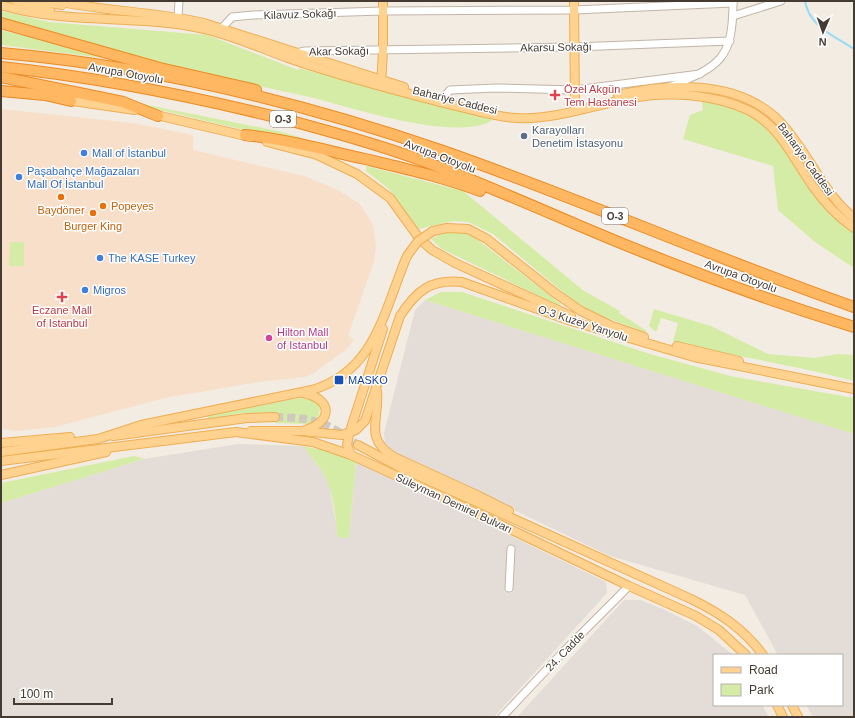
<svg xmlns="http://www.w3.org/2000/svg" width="855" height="718" viewBox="0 0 855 718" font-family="Arial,sans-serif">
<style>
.commercial{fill:#f8dfca}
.industrial{fill:#e4ddd7}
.green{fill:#d5eca6}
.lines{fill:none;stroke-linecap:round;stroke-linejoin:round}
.stream{stroke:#97dbf7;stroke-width:2}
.major-tunnel{stroke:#d0c9bf;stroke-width:8;stroke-dasharray:8 4;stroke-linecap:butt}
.minor-casing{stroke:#c2b5a7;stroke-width:9}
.major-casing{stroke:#eeae54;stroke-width:10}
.highway-casing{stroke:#ec8a23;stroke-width:12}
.minor{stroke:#fff;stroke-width:7}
.major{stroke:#ffd28f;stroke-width:8}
.highway{stroke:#ffb761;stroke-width:10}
.major-bridge-casing{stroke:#eeae54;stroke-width:10;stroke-linecap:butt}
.major-bridge{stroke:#ffd28f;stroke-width:8}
.health-dot{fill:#e0444e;stroke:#fff;stroke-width:1.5}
.service-dot{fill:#5c6f8a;stroke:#fff;stroke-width:1.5}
.shop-dot{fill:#3f7fe0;stroke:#fff;stroke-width:1.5}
.food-dot{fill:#e8710a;stroke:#fff;stroke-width:1.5}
.hotel-dot{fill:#d1479c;stroke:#fff;stroke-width:1.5}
.transit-dot{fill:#1a4fb4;stroke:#fff;stroke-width:1.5}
.labels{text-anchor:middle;stroke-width:3;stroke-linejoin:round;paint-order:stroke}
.shield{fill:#fff;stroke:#7d7670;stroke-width:1}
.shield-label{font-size:10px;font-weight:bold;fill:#453b32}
.street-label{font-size:11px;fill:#453b32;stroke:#fff}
.health-label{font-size:11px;fill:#be3a42;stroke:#fff;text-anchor:start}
.service-label{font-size:11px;fill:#4e5e75;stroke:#fff;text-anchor:start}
.shop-label{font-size:11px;fill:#366cbe;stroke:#fff;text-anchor:start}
.food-label{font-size:11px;fill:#c56008;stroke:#fff}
.hotel-label{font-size:11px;fill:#b23c85;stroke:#fff;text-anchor:start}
.transit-label{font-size:11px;fill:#164399;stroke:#fff;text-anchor:start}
</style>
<rect width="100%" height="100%" fill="#f3ece2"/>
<path class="commercial" d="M1 109 133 123 193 135V150L304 176 338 190 360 204 373 225 376 246 374 261 348 336 354 340 347 349 314 373 305 377 259 382 165 398 55 427 17 431 1 429Z"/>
<g class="industrial">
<path d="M425 300 854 434V717H813L806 705H842V655H778L745 595 610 556 388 450 385 443 384 433 415 310Z"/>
<path d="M238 444 303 446 322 471 329 485 336 523 337 537H349L356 461 606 582 607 593 494 717H1V503L144 459Z"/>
<path d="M624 600H640L663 609 697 626 732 654 733 655H714V705H762L769 717H517Z"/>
</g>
<g class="green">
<path d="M1 11 49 22 207 35 298 70 299 68 493 120C457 143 350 107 310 97 272 88 234 82 197 73 131 56 66 35 1 18Z"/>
<path d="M1 30 97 54 111 59 1 45Z"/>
<path d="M88 93 282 132 389 164Z"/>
<path d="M701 96C713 98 742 100 752 105 773 115 778 132 788 152 804 181 822 215 854 229V268L815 242 778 210 773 166 683 139 690 115 703 110Z"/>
<path d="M366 166 463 191 584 291 620 311 619 313 647 331 646 333 597 314 575 302 493 234 468 222 453 221 419 229 389 189 366 171Z"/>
<path d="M446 232 470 234 561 304 560 306 442 249 431 239Z"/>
<path d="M10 242H24V266H9Z"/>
<path d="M441 292H462L650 354 730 376 854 398V434L425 300Z"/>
<path d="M654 309 711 326 768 354 815 358 838 354 854 355V381C795 365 733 356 673 342L678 323 661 318 656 332 649 326Z"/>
<path d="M300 398 314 400 320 407 319 415 309 424 275 423V413H243L208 419 207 415Z"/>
<path d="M303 446 327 451 356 461 349 538 337 537C336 516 333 489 322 471 316 462 309 454 303 446Z"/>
<path d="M134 456 144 459 1 503V483Z"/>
</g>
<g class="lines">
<path class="stream" d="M805 1C809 26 834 36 854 49"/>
<path class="major-tunnel" d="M275 417C314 418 326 421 358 445"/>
<g class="minor-casing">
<g id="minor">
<path d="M733 16 781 1"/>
<path d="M178 17 179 1"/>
<path d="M222 28 232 17 253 15 383 11 574 10 733 3"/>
<path d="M296 53 305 51 575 47 730 41"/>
<path d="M669 87C720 66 733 60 733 1"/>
<path d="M443 98 450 90 496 88 575 90 700 74"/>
<path d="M509 588 511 549"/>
<path d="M502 717 564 651 629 586"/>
</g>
</g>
<g class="major-casing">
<g id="major">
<path d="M16 1 50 11"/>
<path d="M38 1 62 5"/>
<path d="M57 1C105 12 155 11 204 23L404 87"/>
<path d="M574 1 575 106"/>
<path d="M1 5C67 25 137 14 204 29 232 35 260 48 288 58 339 76 391 89 444 103 468 108 492 117 517 118 554 120 591 106 627 99 666 91 713 93 750 111 780 127 793 158 812 185 823 201 838 217 854 228"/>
<path d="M381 86 383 50V1"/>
<path d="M618 95C668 83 734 80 775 117 784 125 792 136 799 146 817 171 829 198 854 218"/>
<path d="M66 100 135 110"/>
<path d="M152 114 250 137"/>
<path d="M267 142 317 155 357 174 390 198 419 238 432 250 455 263 571 316"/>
<path d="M433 231 447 228 468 229 487 239 555 293 581 311 612 326 644 337"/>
<path d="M677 346 739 361"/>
<path d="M377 391C380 420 363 438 394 457L479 496 509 511"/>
<path d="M303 393C333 399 333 422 305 430"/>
<path d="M251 431H302L342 435 356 430 365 421 400 316C417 290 431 279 462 282L571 321 694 357 854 389"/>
<path d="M113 436 247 418 275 417"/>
<path d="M1 443 70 437"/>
<path d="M358 445 401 468 691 599C720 613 744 629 763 655"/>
<path d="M1 452 98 439 141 425 312 390C376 371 384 310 407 256"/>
<path d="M351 455 347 445 349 434 383 329"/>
<path d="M1 461 236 432 313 442 351 455 443 497 629 586 696 616 719 630 746 655"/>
<path d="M1 475 106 452"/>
<path d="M777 705 783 717"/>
<path d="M792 705 798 717"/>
</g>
</g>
<g class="highway-casing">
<g id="highway">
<path d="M1 23 160 68 256 90"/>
<path d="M1 53C151 66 301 102 443 151 581 199 716 259 854 307"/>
<path d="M1 67C97 77 191 96 284 119 332 132 380 145 426 162 478 182 529 204 580 226 669 264 761 298 854 327"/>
<path d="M1 77 123 102 158 116"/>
<path d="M1 91 45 95 71 101"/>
<path d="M245 135C285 139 325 150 365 159 403 168 443 177 480 191"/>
</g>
</g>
<use href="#minor" class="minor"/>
<use href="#major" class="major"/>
<use href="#highway" class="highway"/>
<g class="major-bridge-casing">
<path id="major-bridge" d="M407 256 418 241 433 231"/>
</g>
<use href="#major-bridge" class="major-bridge"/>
</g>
<g class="health-dot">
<path d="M553 89h4v4h4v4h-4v4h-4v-4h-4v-4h4z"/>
<path d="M60 291h4v4h4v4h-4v4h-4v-4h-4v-4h4z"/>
</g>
<circle class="service-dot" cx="524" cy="136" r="4"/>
<g class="shop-dot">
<circle cx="84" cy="153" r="4"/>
<circle cx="19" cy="177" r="4"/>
<circle cx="100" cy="258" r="4"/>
<circle cx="85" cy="290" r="4"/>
</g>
<g class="food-dot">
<circle cx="61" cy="197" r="4"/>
<circle cx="103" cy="206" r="4"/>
<circle cx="93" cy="213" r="4"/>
</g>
<circle class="hotel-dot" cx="269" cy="338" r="4"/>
<rect class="transit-dot" x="334" y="375" width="10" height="10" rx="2"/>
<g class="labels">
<g class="shield">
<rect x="270" y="111" width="26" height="16" rx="3"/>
<rect x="602" y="208" width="26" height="16" rx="3"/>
</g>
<g class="shield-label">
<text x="283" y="123">O-3</text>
<text x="615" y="220">O-3</text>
</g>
<g class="street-label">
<text transform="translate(300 14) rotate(-2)" y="4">Kilavuz Sokağı</text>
<text transform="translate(556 47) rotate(-1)" y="4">Akarsu Sokağı</text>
<text transform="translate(339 51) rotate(-1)" y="4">Akar Sokağı</text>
<text transform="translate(126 73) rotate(10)" y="4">Avrupa Otoyolu</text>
<text transform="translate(455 100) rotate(14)" y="4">Bahariye Caddesi</text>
<text transform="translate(440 156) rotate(21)" y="4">Avrupa Otoyolu</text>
<text transform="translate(806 159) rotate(54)" y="4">Bahariye Caddesi</text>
<text transform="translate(741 276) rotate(20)" y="4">Avrupa Otoyolu</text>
<text transform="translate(583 323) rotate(18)" y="4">O-3 Kuzey Yanyolu</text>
<text transform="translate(454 503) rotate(25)" y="4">Süleyman Demirel Bulvarı</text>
<text transform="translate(565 651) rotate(-46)" y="4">24. Cadde</text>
</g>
<g class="health-label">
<text x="564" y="93">Özel Akgün<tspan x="564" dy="13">Tem Hastanesi</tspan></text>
<text x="62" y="314" text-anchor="middle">Eczane Mall<tspan x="62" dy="13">of Istanbul</tspan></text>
</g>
<g class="service-label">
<text x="532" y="134">Karayolları<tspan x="532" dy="13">Denetim İstasyonu</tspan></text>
</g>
<g class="shop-label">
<text x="92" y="157">Mall of İstanbul</text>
<text x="27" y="175">Paşabahçe Mağazaları<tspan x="27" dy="13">Mall Of İstanbul</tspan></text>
<text x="108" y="262">The KASE Turkey</text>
<text x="93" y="294">Migros</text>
</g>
<g class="food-label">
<text x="111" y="210" text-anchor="start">Popeyes</text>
<text x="61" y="214">Baydöner</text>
<text x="93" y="230">Burger King</text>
</g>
<g class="hotel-label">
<text x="277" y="336">Hilton Mall<tspan x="277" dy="13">of Istanbul</tspan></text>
</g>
<g class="transit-label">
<text x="348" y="384">MASKO</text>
</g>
</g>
<rect width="855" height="718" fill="none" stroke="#453b32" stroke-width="4"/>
<rect x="713" y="654" width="130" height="52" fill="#ffffff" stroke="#b5b1ad"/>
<rect x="721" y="667" width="20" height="6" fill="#ffd28f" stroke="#b5b1ad"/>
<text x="749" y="674" font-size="12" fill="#453b32">Road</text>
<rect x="721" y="684" width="20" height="12" fill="#d5eca6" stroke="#b5b1ad"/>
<text x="749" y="694" font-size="12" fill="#453b32">Park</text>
<g transform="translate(823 32) rotate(182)" stroke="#ffffff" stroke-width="3" paint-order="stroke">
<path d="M0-3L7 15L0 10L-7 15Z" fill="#453b32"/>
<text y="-6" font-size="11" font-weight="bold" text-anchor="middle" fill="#453b32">N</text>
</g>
<path d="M14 698v6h98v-6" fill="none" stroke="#453b32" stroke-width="2"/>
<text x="20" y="698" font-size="12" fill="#453b32" stroke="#ffffff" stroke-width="3" paint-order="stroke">100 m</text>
</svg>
